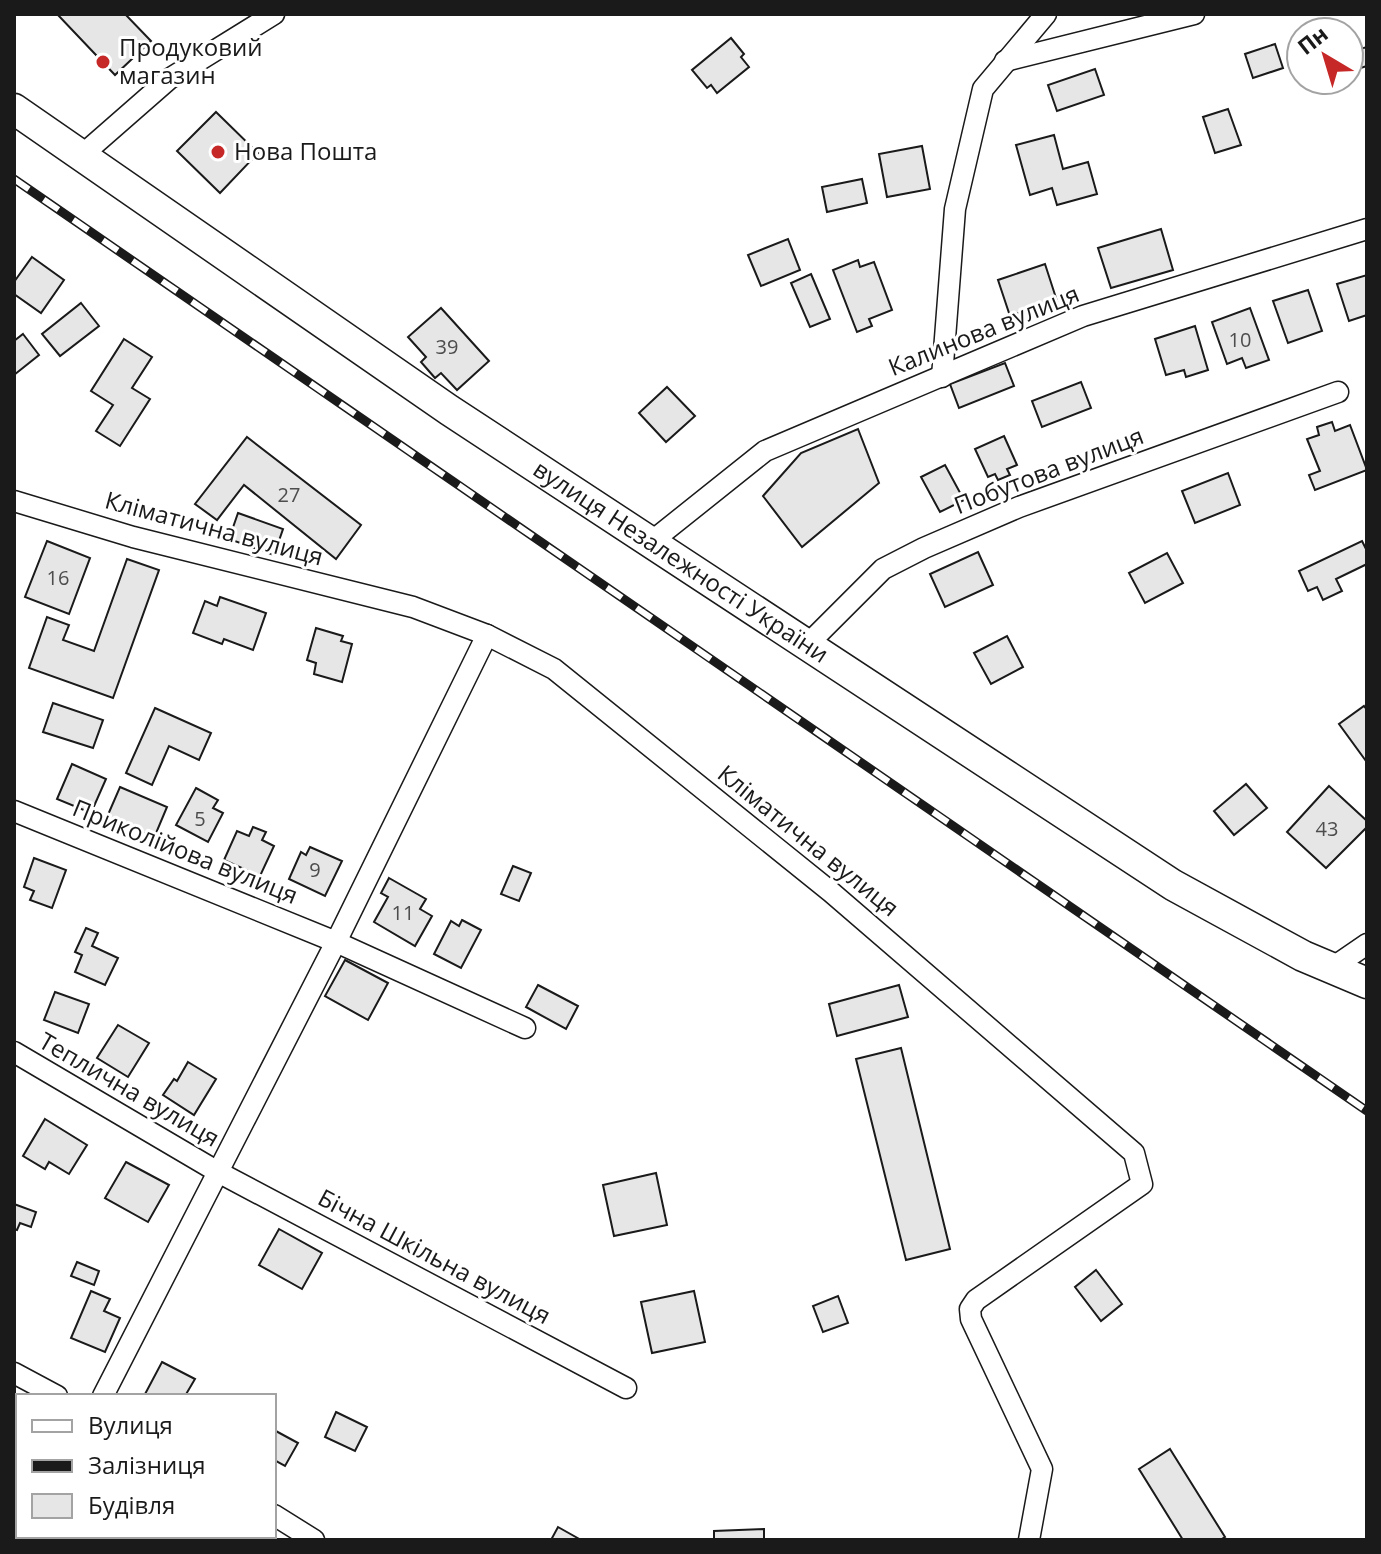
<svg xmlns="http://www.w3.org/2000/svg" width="1381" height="1554" viewBox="0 0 1381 1554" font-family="'Open Sans',sans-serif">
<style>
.building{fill:#e6e6e6;stroke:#1a1a1a;stroke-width:2}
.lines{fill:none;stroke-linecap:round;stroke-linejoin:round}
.street-casing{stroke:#1a1a1a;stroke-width:23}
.secondary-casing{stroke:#1a1a1a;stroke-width:33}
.street{stroke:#fff;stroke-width:20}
.secondary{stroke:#fff;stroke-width:30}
.rail-casing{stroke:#1a1a1a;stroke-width:9}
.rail{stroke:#fff;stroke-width:6;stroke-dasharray:18;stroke-linecap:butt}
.poi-dot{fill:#c62828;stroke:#fff;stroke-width:3}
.labels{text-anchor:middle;stroke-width:6;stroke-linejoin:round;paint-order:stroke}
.number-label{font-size:20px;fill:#4d4d4d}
.poi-label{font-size:24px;fill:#1a1a1a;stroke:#fff;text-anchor:start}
.street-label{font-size:24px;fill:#1a1a1a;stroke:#fff}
</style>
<rect width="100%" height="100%" fill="#fff"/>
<g class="building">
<path d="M57 14H125L151 41 115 75Z"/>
<path d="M731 38 744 54 741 57 749 67 717 93 711 85 707 88 692 70Z"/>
<path d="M1275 44 1283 68 1253 78 1245 54Z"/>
<path d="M1367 47V66L1354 70 1349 52Z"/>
<path d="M1095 69 1104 95 1057 111 1048 85Z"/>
<path d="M1228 109 1241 145 1215 153 1203 117Z"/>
<path d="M216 112 258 153 220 193 177 151Z"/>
<path d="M1054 135 1063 169 1088 162 1097 194 1057 205 1052 188 1030 195 1016 145Z"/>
<path d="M922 146 930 189 887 197 879 154Z"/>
<path d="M862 179 867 203 827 212 822 187Z"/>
<path d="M1161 229 1173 270 1111 288 1098 248Z"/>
<path d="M788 239 800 270 761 286 748 255Z"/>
<path d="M32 257 64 280 41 313 14 294V282Z"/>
<path d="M858 260 860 267 874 262 892 310 869 319 872 326 857 332 833 270Z"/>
<path d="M1045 264 1057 301 1010 316 998 280Z"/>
<path d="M811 274 830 319 810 327 791 283Z"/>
<path d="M1367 275V315L1349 321 1337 284Z"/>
<path d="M1308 290 1322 331 1288 343 1273 301Z"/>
<path d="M81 303 99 326 60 356 42 334Z"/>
<path d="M441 308 489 361 457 390 441 373 435 378 421 362 426 357 408 337Z"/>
<path d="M1250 308 1269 360 1246 368 1242 358 1227 364 1212 322Z"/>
<path d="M1195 326 1208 370 1186 377 1184 370 1166 375 1155 339Z"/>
<path d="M23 334 39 355 14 375V341Z"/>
<path d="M124 339 152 357 132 388 150 399 120 446 96 431 113 405 91 391Z"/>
<path d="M1005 363 1014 386 959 408 950 384Z"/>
<path d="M1081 382 1091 408 1042 427 1032 401Z"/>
<path d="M667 387 695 416 666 442 639 413Z"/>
<path d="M1332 422 1335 431 1350 425 1367 470 1315 490 1309 475 1320 471 1307 439 1319 435 1317 427Z"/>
<path d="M858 429 879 483 802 547 763 496 801 453Z"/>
<path d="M1004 436 1017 465 1007 469 1010 475 998 480 995 474 988 477 975 449Z"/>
<path d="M247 437 361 525 336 559 244 485 217 520 195 504Z"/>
<path d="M945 465 964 500 940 512 921 477Z"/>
<path d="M1228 473 1240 505 1195 523 1182 491Z"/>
<path d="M238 513 283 529 274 555 229 539Z"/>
<path d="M47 541 90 558 69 614 25 597Z"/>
<path d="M1362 541 1367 551V564L1336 579 1342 591 1323 600 1317 587 1308 591 1299 571Z"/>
<path d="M978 552 993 585 945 607 930 574Z"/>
<path d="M1167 553 1183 583 1145 603 1129 573Z"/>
<path d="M127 559 159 570 113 698 29 668 47 617 69 625 63 640 94 651Z"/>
<path d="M220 597 266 613 253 650 224 639 222 644 193 633 205 601 217 606Z"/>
<path d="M316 628 343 636 341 641 352 644 342 682 314 674 316 663 307 660Z"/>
<path d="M1007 636 1023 667 991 684 974 653Z"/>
<path d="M53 703 103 720 93 748 43 732Z"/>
<path d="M1364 706 1367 710 1366 761 1339 724Z"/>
<path d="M155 708 211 733 199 760 169 746 152 785 126 773Z"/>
<path d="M72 764 106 779 91 813 57 799Z"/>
<path d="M1246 784 1267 808 1234 835 1214 811Z"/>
<path d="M1329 786 1367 821V827L1326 868 1287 832Z"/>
<path d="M120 787 167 807 154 838 107 817Z"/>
<path d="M196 788 218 800 213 808 223 813 208 842 176 825Z"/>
<path d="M253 827 266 832 262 840 274 846 260 876 224 860 237 831 249 836Z"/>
<path d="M310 847 342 861 325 896 289 879 301 852 306 855Z"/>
<path d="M34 858 66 870 52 908 30 900 34 891 24 887Z"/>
<path d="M513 866 531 873 519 901 501 894Z"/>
<path d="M389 878 426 899 420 909 432 916 415 946 374 922 388 897 381 893Z"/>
<path d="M462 920 481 930 461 968 434 954 451 921 459 926Z"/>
<path d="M86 928 98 933 92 946 118 958 105 985 75 972 82 955 75 952Z"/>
<path d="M345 960 388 983 368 1020 325 996Z"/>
<path d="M538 985 578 1006 566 1029 526 1007Z"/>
<path d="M899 985 908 1017 837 1036 829 1004Z"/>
<path d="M55 992 89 1004 78 1033 44 1020Z"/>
<path d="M118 1025 149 1043 128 1077 97 1058Z"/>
<path d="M901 1048 950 1249 906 1260 856 1059Z"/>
<path d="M188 1062 216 1079 194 1115 163 1095 174 1079 177 1081Z"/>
<path d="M45 1119 87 1145 69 1174 49 1162 45 1169 23 1156Z"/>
<path d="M126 1162 169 1185 148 1222 105 1198Z"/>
<path d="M656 1173 667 1225 614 1236 603 1185Z"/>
<path d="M14 1204 36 1212 31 1227 20 1223 17 1230 14 1229Z"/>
<path d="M279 1229 322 1253 302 1289 259 1265Z"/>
<path d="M77 1262 99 1271 94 1285 71 1276Z"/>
<path d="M1096 1270 1122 1304 1101 1321 1075 1287Z"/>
<path d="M91 1291 110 1299 104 1311 120 1318 105 1352 71 1338Z"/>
<path d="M694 1291 705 1342 652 1353 641 1302Z"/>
<path d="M838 1296 848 1323 823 1332 813 1306Z"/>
<path d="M162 1362 195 1379 185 1396H144Z"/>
<path d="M336 1412 367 1427 355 1451 325 1437Z"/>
<path d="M274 1430 298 1443 285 1466 274 1460Z"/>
<path d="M1170 1449 1225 1537 1220 1540H1183L1139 1469Z"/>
<path d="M18 1526V1536H57L59 1540H16L14 1528Z"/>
<path d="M558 1527 581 1540H551Z"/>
<path d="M764 1529V1540H714V1531Z"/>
</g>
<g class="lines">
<g class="street-casing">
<g id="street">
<path d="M1005 61 1194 14"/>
<path d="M81 156 169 79 274 14"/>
<path d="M942 377 955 209 983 89 1046 14"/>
<path d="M14 501 133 537 413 607 487 635 554 669 831 892 1134 1153 1142 1184 976 1300 970 1309 971 1319 1042 1469 1029 1540"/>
<path d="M651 542 765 451 1083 316 1367 229"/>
<path d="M807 645 883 569 924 548 1019 507 1338 392"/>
<path d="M14 811 336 942 525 1028"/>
<path d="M1332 968 1367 944"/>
<path d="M14 1052 218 1172 626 1388"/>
<path d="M14 1373 57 1396"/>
<path d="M103 1396 336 942 487 635"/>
<path d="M274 1515 314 1540"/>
</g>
</g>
<g class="secondary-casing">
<g id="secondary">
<path id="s1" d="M14 109 449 410 1173 885 1303 956 1367 983"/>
</g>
</g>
<use href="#street" class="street"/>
<use href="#secondary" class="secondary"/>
<g class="rail-casing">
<path id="rail" d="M14 179 1367 1111"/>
</g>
<use href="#rail" class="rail"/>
</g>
<g class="poi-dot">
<circle cx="103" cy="62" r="8"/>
<circle cx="218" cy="152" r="8"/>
</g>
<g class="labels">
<g class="number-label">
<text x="1240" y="347">10</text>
<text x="447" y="354">39</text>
<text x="289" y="502">27</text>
<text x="58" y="585">16</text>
<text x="200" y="826">5</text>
<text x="1327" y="836">43</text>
<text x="315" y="877">9</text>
<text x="403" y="920">11</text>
</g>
<g class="poi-label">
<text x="119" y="56">Продуковий<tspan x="119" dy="28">магазин</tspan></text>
<text x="234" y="160">Нова Пошта</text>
</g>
<g class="street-label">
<text transform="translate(984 331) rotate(-22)" y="8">Калинова вулиця</text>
<text transform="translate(1049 471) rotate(-21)" y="8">Побутова вулиця</text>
<text transform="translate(214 529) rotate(15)" y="8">Кліматична вулиця</text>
<text dy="8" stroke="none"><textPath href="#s1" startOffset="806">вулиця Незалежності України</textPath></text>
<text transform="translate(808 841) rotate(39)" y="8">Кліматична вулиця</text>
<text transform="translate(185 852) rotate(22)" y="8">Приколійова вулиця</text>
<text transform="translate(129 1090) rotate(30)" y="8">Теплична вулиця</text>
<text transform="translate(434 1257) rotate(28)" y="8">Бічна Шкільна вулиця</text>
</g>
</g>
<rect width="1381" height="1554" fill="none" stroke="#1a1a1a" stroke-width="32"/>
<rect x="16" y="1394" width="260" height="144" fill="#ffffff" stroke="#a3a3a3" stroke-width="2"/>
<rect x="32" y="1420" width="40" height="12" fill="#ffffff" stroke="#a3a3a3" stroke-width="2"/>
<text x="88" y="1434" font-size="24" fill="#1a1a1a">Вулиця</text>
<rect x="32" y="1460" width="40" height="12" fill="#1a1a1a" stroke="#a3a3a3" stroke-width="2"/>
<text x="88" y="1474" font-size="24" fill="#1a1a1a">Залізниця</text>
<rect x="32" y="1494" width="40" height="24" fill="#e6e6e6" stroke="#a3a3a3" stroke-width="2"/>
<text x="88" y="1514" font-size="24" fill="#1a1a1a">Будівля</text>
<g transform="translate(1325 56) rotate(322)"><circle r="38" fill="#ffffff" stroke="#a3a3a3" stroke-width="2"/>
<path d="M0-6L14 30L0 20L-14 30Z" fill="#c62828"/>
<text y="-12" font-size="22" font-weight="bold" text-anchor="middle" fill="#1a1a1a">Пн</text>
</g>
</svg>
